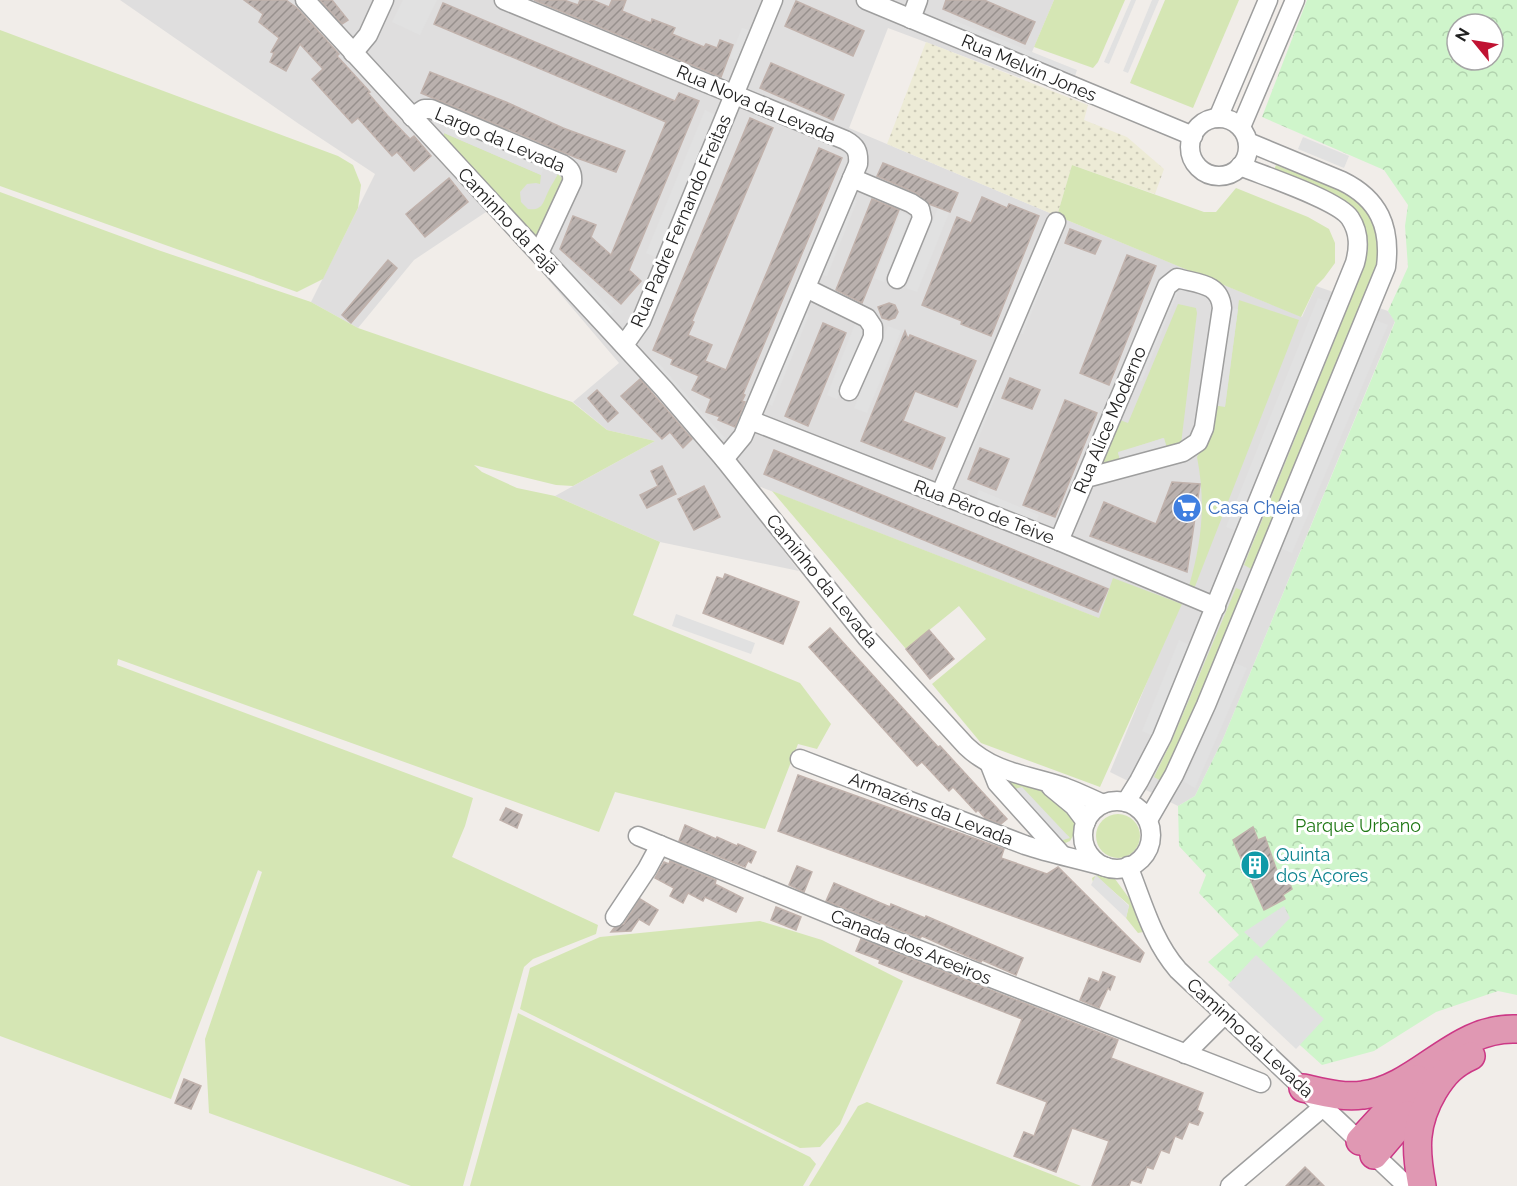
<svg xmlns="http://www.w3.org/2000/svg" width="1517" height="1186" viewBox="0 0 1517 1186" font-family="Raleway,sans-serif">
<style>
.residential{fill:#dfdede}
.farmland{fill:url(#farmland-dots)}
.grass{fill:#d5e6b4}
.park{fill:url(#park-crowns);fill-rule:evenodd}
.parking{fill:#e1e1e1}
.building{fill:url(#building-hatch);stroke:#c1b2ac;stroke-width:1.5}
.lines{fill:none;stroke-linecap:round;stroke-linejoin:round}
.minor-casing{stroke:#9e9e9e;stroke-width:21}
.highway-casing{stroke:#cc3886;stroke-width:30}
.minor{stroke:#fff;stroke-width:18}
.highway{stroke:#e098b3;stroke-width:27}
.labels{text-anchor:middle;stroke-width:6;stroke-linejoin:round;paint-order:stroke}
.street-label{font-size:18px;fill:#212121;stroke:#fff}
.shop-label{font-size:18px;fill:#366cbe;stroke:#fff;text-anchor:start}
.park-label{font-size:18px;fill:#207816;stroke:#fff}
.culture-label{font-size:18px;fill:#0d838f;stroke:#fff;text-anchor:start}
</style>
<defs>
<pattern id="farmland-dots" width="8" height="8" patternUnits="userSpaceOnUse" patternTransform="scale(1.5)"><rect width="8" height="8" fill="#edebd6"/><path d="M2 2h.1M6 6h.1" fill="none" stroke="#cbc9b7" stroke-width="1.8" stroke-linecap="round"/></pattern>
<pattern id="park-crowns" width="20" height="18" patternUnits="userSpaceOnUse" patternTransform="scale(1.5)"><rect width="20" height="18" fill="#cff5cb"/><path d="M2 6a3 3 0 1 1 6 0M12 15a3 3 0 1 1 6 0" fill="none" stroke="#b1d2ae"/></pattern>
<pattern id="building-hatch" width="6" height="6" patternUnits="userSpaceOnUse" patternTransform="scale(1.5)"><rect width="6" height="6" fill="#bab1ae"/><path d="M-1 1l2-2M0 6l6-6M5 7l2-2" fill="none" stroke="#97908d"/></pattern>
</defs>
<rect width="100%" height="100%" fill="#f1ede9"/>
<path class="residential" d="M120 0H1054L1021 78 888 28 849 128 1057 216 1302 317 1316 286 1388 311 1395 321 1223 739 1195 796 1178 806 1110 772 1163 643 761 487 744 499 799 571 660 542 555 496 655 441 607 430 573 402 619 363 489 210 414 260 358 328 311 302 375 174 299 124Z"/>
<path class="farmland" d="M926 42 1088 105 1084 120 1127 137 1164 169 1155 194 1072 165 1057 216 887 144Z"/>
<g class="grass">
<path d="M1054 0H1125L1098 62 1093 68 1034 47Z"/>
<path d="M1165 0H1239L1193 108 1130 83Z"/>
<path d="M0 30 338 156 353 165 361 185 358 208 323 279 297 292 0 186Z"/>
<path d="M444 133 541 175 540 184 536 183 527 184 520 192 521 202 528 209C543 211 543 202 548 192 551 185 555 180 558 174L564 180 536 238 444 139Z"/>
<path d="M1072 165 1204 212H1216L1236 188 1308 217 1329 229 1335 243V263L1324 278 1316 286 1301 317 1057 216Z"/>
<path d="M1276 165C1304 177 1368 193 1377 225 1379 236 1379 247 1381 258L1255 571 1244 565 1360 277 1368 249 1365 229 1349 203 1318 188 1273 172Z"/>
<path d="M0 192 158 250 311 302 358 328 572 402 607 430 655 441 573 486 556 485 474 465 482 472 517 488 555 496 660 542 633 615 800 683 831 724 817 749 798 744 765 829 615 792 599 832 118 659 117 665 473 798 465 826 452 857 598 925 596 934 533 959 524 967 463 1186H411L209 1113 205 1039 262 872 258 870 171 1099 0 1036Z"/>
<path d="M1239 300 1299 320 1194 589 1189 586C1202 541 1206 503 1197 457L1209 436 1213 405 1225 406Z"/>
<path d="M1178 304 1196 308 1197 313 1181 444 1167 448 1163 438 1118 453 1121 463 1100 467 1117 419 1128 423Z"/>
<path d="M772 491 1099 618 1113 578 1182 604 1100 787 981 743 932 684 986 639 959 606 906 649Z"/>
<path d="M1236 588 1246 592 1163 782 1154 777 1172 740Z"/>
<path d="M1001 779C1021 783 1064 795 1073 815 1075 819 1076 824 1077 829L1070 841 1063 844 1059 841 1069 837 1010 790Z"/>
<circle cx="1118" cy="836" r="22"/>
<path d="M1100 873 1115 879 1129 898 1143 932 1138 933 1126 918 1129 905 1096 876 1093 882 1092 878Z"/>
<path d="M760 921 822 940 903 981 840 1124 820 1147 800 1148 520 1009 530 968 600 937Z"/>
<path d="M518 1013 810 1157 816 1164 803 1186H470Z"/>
<path d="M867 1102 1081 1186H809L858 1106Z"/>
</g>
<path class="park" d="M1307 0H1517V995L1498 991 1436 1012 1374 1051 1322 1065 1208 962 1239 935 1199 893 1206 875 1179 846 1178 806 1195 796 1223 739 1395 322 1388 311 1408 267 1405 226 1408 205 1384 170 1262 117ZM1457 24H1493V60H1457Z"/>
<g class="parking">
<path d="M403 0H437L420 35 392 22Z"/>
<path d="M1131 0H1136L1109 64 1104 62Z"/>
<path d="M1152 0H1159L1128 73 1123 71Z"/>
<path d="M953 20 1077 70 1074 79 949 29Z"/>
<path d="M742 28 751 31 739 62 730 58Z"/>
<path d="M705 110 716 115 657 258 646 253Z"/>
<path d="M449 123 545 165 541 175 444 133Z"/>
<path d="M1303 137 1349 156 1344 168 1298 149Z"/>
<path d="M853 199 857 201 827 276 822 275Z"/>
<path d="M938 208 949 213 917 292 906 288Z"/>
<path d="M901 212 910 216 884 282 874 278Z"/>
<path d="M1055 237 1061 239 1023 334 1017 332Z"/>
<path d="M567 263 614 312 608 317 562 269Z"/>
<path d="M1173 289 1178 292 1142 381 1136 379Z"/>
<path d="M1318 298 1332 303 1240 532 1226 527Z"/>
<path d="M1227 307 1238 309 1225 407 1213 405Z"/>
<path d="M805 313 809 315 772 406 768 404Z"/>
<path d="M1375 320 1388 325 1292 553 1280 548Z"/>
<path d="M855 324 865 328 837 399 827 395Z"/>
<path d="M888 326 901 331 867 413 854 408Z"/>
<path d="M655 359 725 438 719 443 649 364Z"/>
<path d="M995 382 1001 384 969 461 963 459Z"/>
<path d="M1164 438 1167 448 1121 463 1118 452Z"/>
<path d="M979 490 1039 515 1034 525 975 500Z"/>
<path d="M676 614 755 643 751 654 672 626Z"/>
<path d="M1179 640 1190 645 1153 736 1142 731Z"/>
<path d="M1235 663 1247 668 1195 788 1184 782Z"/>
<path d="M1022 787 1070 838 1059 841 1010 790Z"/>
<path d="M1096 875 1129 906 1126 918 1091 885Z"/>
<path d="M1284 906 1290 918 1261 948 1244 932Z"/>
<path d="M1256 955 1324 1019 1296 1049 1228 985Z"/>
</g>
<g class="building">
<path d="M244 0H286L297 8 339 54 337 56 370 92 368 93 387 115 410 139 414 136 431 156 414 171 397 152 392 156 358 118 352 123 312 79 323 69 300 44 286 71 270 62 274 53 271 52 279 38 259 22 263 14Z"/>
<path d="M320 0H332L348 20 342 24Z"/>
<path d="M534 0H564L578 5 580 0H592L609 7 612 0H626L622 11 651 23 652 19 675 28 672 34 704 47 706 44 717 48 720 40 733 45 721 77Z"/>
<path d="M946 0H984L1035 22 1025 44 943 9Z"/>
<path d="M796 1 864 31 853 56 785 26Z"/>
<path d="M443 3 675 101 679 93 699 101 629 270 641 281 621 304 560 249 573 216 596 225 591 237 611 255 666 122 434 24Z"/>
<path d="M771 63 844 95 833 120 760 88Z"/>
<path d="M430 72 506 102 563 128 625 151 616 172 577 158 421 93Z"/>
<path d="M750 118 773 128 692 321 694 322 688 335 712 345 705 361 726 370 819 148 842 158 743 394 745 395 742 401 745 402 735 427 718 420 720 417 706 412 711 399 692 390 699 376 671 364 673 359 653 350Z"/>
<path d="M883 163 958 193 950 212 929 204 916 193 877 176Z"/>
<path d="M449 178 468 202 425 237 406 214Z"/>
<path d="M982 197 1007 208 1009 204 1039 216 991 336 961 324 962 321 922 305 957 217 971 223Z"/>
<path d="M872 199 899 210 862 303 836 290Z"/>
<path d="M1070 229 1101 241 1095 254 1065 243Z"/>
<path d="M1127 255 1156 266 1109 385 1080 373Z"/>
<path d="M388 260 397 268 351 323 342 315Z"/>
<path d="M889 303 895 305 898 312 895 318 889 320 882 318 878 307Z"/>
<path d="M823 323 846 333 808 426 785 416Z"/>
<path d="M905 331 908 339 910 335 976 361 957 407 915 391 903 421 945 438 932 469 861 441Z"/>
<path d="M1010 378 1040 390 1032 409 1002 398Z"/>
<path d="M640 379 692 439 683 448 670 432 662 439 621 396Z"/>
<path d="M597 390 618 413 608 422 588 398Z"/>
<path d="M1065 400 1097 413 1055 517 1023 505Z"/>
<path d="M980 448 1009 459 996 490 968 479Z"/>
<path d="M774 450 1108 589 1098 612 764 474Z"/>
<path d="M662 466 676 494 647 508 640 495 658 486 651 471Z"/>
<path d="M1172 482 1200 484 1187 572 1090 536 1104 502 1156 524Z"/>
<path d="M704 486 720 517 694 530 678 499Z"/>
<path d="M725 574 799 602 783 644 703 613 717 577 723 579Z"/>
<path d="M830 628 938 747 940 746 1007 819 1001 824 985 818 978 810 976 812 953 787 949 791 922 762 917 766 809 647Z"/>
<path d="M929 630 954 659 930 679 906 649Z"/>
<path d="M798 775 1004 849 1001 858 1047 874 1058 867 1144 953 1140 962 778 831Z"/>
<path d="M506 808 522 815 517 828 500 820Z"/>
<path d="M685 825 716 839 717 837 737 846 738 844 756 852 751 863 748 861 745 867 679 841Z"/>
<path d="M1253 827 1258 840 1265 837 1278 874 1285 872 1292 889 1283 895 1285 899 1264 910 1233 840Z"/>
<path d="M670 861 716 880 715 884 743 898 736 912 705 897 703 901 688 893 683 903 670 896 674 888 655 878 664 862 669 864Z"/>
<path d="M797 866 812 872 804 892 789 885Z"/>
<path d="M834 883 890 907 891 904 925 918 926 916 1023 958 1016 975 982 960 981 962 962 954 922 936 920 938 826 901Z"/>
<path d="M640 899 658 910 649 925 639 919 631 931 611 932 614 928 624 924Z"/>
<path d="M776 907 801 917 796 930 771 920Z"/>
<path d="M861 939 1118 1040 1111 1058 1203 1093 1197 1110 1203 1113 1198 1125 1189 1122 1182 1139 1175 1136 1169 1153 1161 1150 1153 1169 1147 1167 1141 1183 1131 1180 1129 1186H1092L1109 1141 1072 1128 1056 1172 1014 1156 1024 1132 1034 1136 1047 1102 997 1083 1022 1019 879 963 880 960 856 951Z"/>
<path d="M1103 972 1115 977 1110 990 1108 988 1099 1008 1080 1000 1089 978 1099 982Z"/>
<path d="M184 1079 201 1086 191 1109 175 1103Z"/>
<path d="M1305 1167 1324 1186H1286Z"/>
</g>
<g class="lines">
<g class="minor-casing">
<g id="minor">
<path d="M305 0 664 389 724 459 867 638 966 746C994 773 1028 775 1064 787 1077 792 1090 798 1103 804"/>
<path d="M504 0 845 140C856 146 859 151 858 164L743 436 724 459"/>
<path d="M866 0 1193 136"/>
<path d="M911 19 918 0"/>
<path d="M353 53 368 35 384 0"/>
<path d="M412 117 424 109H431L562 164C570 169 573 172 572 182L539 253"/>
<path d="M1218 118 1268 0"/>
<circle cx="1219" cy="147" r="29"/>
<path d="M1241 127 1295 0"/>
<path d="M852 178 911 203 920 209 922 218 897 279"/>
<path d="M806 288 867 318 873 327V337L849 391"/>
<path d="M624 345 641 321 773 0"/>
<path d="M750 420 1059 541 1216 607"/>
<path d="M940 495 1056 222"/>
<path d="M1059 541 1167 286 1177 278C1198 284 1220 283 1222 308L1204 428 1198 442 1183 452 1086 478"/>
<path d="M800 759 1025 845C1052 854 1079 859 1106 867"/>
<path d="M990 765 997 783 1062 855"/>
<path d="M1051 787 1074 806 1086 822"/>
<circle cx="1117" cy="835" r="34"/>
<path d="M1126 802 1139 781 1162 737 1355 263C1359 248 1360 233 1350 218 1338 200 1264 176 1240 166"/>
<path d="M1148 820 1174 775 1206 705 1386 267C1391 227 1379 199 1342 181L1248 142"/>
<path d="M638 836 873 932 1261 1083"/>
<path d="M1128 866C1143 903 1152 940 1178 970L1407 1186"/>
<path d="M615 917 647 869 660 845"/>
<path d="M1185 1054 1224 1015"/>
<path d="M1230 1186 1323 1107"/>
</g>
</g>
<g class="highway-casing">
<g id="highway">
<path d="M1303 1088C1322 1092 1343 1098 1363 1095 1419 1088 1455 1026 1517 1029"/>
<path d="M1360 1141 1417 1079"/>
<path d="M1374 1155 1408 1115"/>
<path d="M1422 1186C1415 1149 1414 1124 1434 1090 1444 1074 1453 1064 1471 1056"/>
</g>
</g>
<use href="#minor" class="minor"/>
<use href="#highway" class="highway"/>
</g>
<defs>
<g id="supermarket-disc" transform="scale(1.5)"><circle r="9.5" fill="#3f7fe0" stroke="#fff"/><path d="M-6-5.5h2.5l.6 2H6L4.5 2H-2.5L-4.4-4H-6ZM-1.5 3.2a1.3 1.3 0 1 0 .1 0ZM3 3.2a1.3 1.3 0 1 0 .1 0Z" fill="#fff"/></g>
<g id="building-disc" transform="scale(1.5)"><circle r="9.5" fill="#0f9aa8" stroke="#fff"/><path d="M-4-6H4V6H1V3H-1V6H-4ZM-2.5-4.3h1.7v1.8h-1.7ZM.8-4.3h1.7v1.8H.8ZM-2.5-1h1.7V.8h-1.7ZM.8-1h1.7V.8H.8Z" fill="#fff"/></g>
</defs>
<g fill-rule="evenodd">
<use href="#supermarket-disc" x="1187" y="508"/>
<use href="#building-disc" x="1255" y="865"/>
</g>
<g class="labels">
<g class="street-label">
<text transform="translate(1029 68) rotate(23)" y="6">Rua Melvin Jones</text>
<text transform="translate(756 104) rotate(23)" y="6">Rua Nova da Levada</text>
<text transform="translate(500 140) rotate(23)" y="6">Largo da Levada</text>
<text transform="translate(508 221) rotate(47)" y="6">Caminho da Fajã</text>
<text transform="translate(681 221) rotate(-67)" y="6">Rua Padre Fernando Freitas</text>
<text transform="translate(1110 420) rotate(-67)" y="6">Rua Alice Moderno</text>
<text transform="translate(984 512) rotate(21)" y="6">Rua Pêro de Teive</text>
<text transform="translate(822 581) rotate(51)" y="6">Caminho da Levada</text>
<text transform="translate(931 809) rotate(21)" y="6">Armazéns da Levada</text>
<text transform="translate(911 947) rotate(22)" y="6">Canada dos Areeiros</text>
<text transform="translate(1250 1038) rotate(43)" y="6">Caminho da Levada</text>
</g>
<g class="shop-label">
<text x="1208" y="514">Casa Cheia</text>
</g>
<g class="park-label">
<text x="1358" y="832">Parque Urbano</text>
</g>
<g class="culture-label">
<text x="1276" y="861">Quinta<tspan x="1276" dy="21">dos Açores</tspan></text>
</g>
</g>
<g transform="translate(1475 42) rotate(300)"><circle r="28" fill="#ffffff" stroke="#a6a6a6" stroke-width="1.5"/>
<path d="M0-4.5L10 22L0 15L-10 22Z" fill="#c01232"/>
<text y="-9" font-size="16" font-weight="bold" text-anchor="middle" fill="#212121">N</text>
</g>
</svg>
